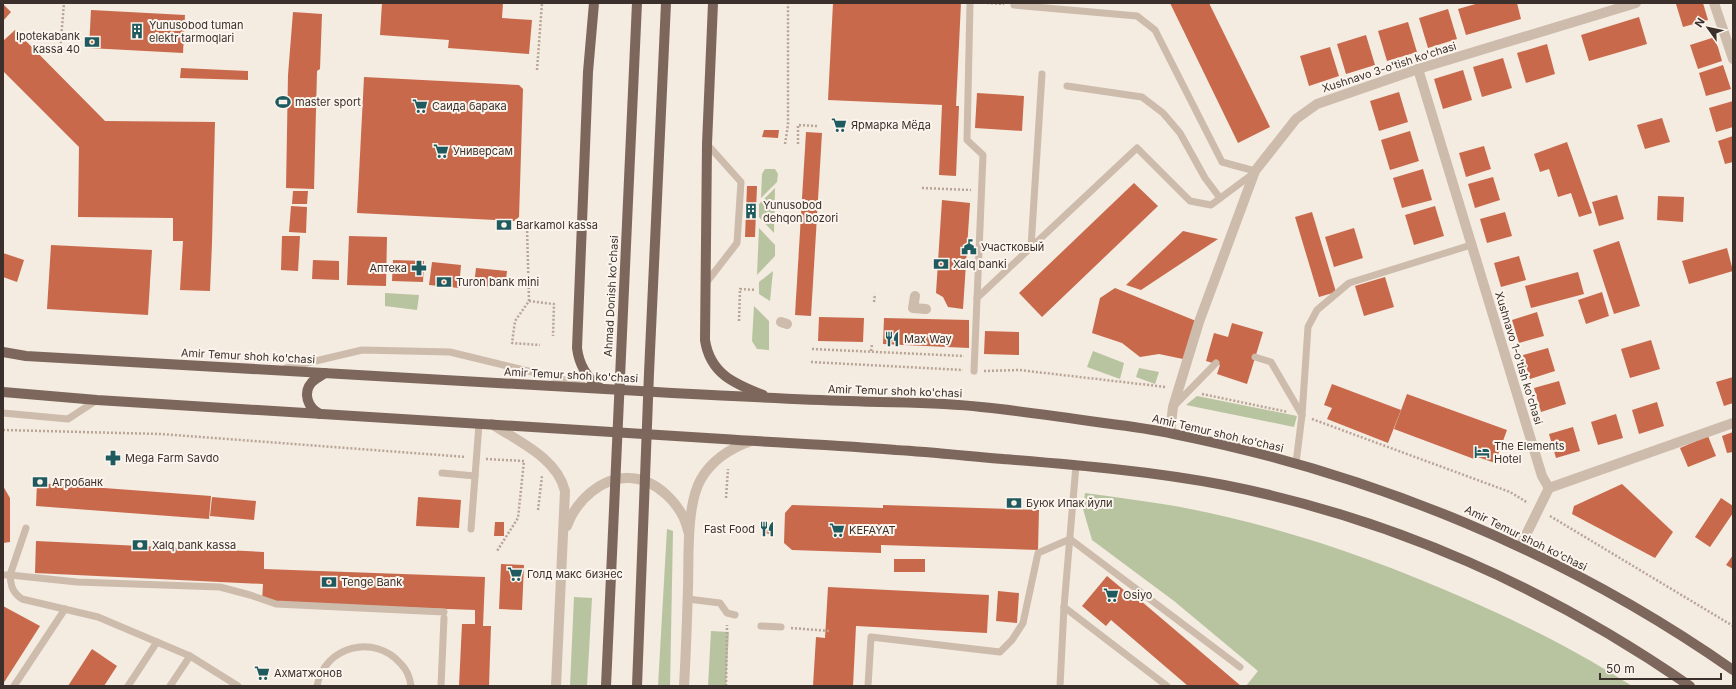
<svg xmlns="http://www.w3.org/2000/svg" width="1736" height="689" viewBox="0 0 1736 689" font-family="Inter,sans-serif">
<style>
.green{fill:#b8c4a0}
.building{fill:#c8694b}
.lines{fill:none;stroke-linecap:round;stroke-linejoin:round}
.path{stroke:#b9a596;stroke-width:2.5;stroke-dasharray:2 2;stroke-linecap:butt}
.service{stroke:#cdbbac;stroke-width:7}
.pedestrian{stroke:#cdbbac;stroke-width:10}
.minor{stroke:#cdbbac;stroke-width:10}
.tertiary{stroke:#cdbbac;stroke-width:10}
.primary{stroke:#7d675c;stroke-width:10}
.primary-bridge{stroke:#7d675c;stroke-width:10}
.labels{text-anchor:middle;stroke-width:4;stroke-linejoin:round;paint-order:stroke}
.poi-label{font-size:11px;fill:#3b302b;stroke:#fbf5ee;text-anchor:start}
.street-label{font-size:11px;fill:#3b302b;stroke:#fbf5ee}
</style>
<rect width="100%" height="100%" fill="#f4ebe1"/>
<g class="green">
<path d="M765 169H775L778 174 777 182 761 198 762 174Z"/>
<path d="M775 188 774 233 759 217V204Z"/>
<path d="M759 228 775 245V256L757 275Z"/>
<path d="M773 271 770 301 759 294V282Z"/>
<path d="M385 293 419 295 417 310 385 306Z"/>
<path d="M754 306 769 321V350L757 349 752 341Z"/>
<path d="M1093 351 1124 363 1120 379 1087 367Z"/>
<path d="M1139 368 1159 372 1155 384 1136 377Z"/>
<path d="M1197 396 1297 416 1294 427 1186 405Z"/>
<path d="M1085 493C1115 497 1145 501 1175 506 1277 525 1371 557 1466 599 1523 624 1579 652 1632 686H1246L1258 671 1174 601 1092 540 1083 509Z"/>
<path d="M667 529 673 531 670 686H658Z"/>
<path d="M574 597 592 598 587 686H570Z"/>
<path d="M711 631 729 632 726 686H708Z"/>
</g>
<g class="building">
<path d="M382 3H503L502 18 532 20 529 54 448 48 449 40 380 35Z"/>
<path d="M833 3H961L956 106H959L956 176 939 175 942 105 828 100Z"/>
<path d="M1170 3H1209L1270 127 1238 143Z"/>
<path d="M1479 3H1517L1521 19 1466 35 1458 9Z"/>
<path d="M1678 3H1703L1708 20 1683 27 1676 4Z"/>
<path d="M3 4 11 12 3 21Z"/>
<path d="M1448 9 1457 39 1428 48 1419 18Z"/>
<path d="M91 10 185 15 183 53 89 48Z"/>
<path d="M293 12 322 14 320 69 317 71 314 189 286 188 288 75Z"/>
<path d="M1639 17 1647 44 1589 61 1581 35Z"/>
<path d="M1408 22 1417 52 1387 61 1378 31Z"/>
<path d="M15 30 105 121 215 122 212 243 210 291 180 290 183 241H173V218L78 217 79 147 3 71V41Z"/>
<path d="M1366 35 1375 65 1346 74 1337 44Z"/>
<path d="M1715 37 1722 61 1698 69 1690 45Z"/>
<path d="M1547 44 1555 74 1526 83 1517 53Z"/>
<path d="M1330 47 1339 76 1309 86 1300 56Z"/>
<path d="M1503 58 1512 88 1482 97 1473 67Z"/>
<path d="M1723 65 1731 89 1706 96 1699 73Z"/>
<path d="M181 68 248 71V80L180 78Z"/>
<path d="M1463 70 1472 100 1443 109 1434 79Z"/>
<path d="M364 77 519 85 523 89 519 217 514 221 357 213Z"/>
<path d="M1399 92 1408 122 1379 131 1370 101Z"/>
<path d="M977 93 1024 96 1022 131 975 128Z"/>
<path d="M1733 101V127L1716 132 1709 108Z"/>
<path d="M1662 118 1670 142 1645 149 1637 125Z"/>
<path d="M764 130H779L778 138 762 137Z"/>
<path d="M1410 131 1419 161 1390 170 1381 140Z"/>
<path d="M806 132 822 133 811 316 795 315Z"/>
<path d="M1733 136V162L1725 164 1718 141Z"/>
<path d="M1567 142 1592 213 1579 217 1571 193 1558 197 1549 169 1540 172 1534 154Z"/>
<path d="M1484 146 1491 169 1466 177 1459 153Z"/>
<path d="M1423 169 1432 200 1402 208 1393 178Z"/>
<path d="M1493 177 1500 200 1475 208 1468 184Z"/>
<path d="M1134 183 1158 206 1042 317 1019 293Z"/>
<path d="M747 186H757L755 237H745Z"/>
<path d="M293 191H308L307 204H292Z"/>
<path d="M1617 195 1624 219 1599 226 1592 202Z"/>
<path d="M1658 196 1684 197 1683 222 1657 220Z"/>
<path d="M942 200 970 203 963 309 948 307 943 297 936 293Z"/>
<path d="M291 206 307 207 306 233 289 232Z"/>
<path d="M1435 206 1444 236 1414 245 1405 215Z"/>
<path d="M1312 212 1336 292 1319 297 1295 217Z"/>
<path d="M1505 212 1512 236 1487 243 1480 219Z"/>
<path d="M1354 228 1363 258 1334 267 1325 237Z"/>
<path d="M1183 231 1218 239 1141 290 1126 285Z"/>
<path d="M282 236H300L298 271 281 270Z"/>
<path d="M349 236 387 237 386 286 347 285Z"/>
<path d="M1619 241 1640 306 1614 314 1593 250Z"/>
<path d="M51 245 152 250 148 315 47 309Z"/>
<path d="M1727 248 1733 271 1689 284 1682 261Z"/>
<path d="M3 253 24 260 17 282 3 277Z"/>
<path d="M1519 256 1526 280 1501 287 1494 263Z"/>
<path d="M313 260 339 261V280L312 279Z"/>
<path d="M393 260 424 261 423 282 392 281Z"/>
<path d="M432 262 461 265 459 288 429 285Z"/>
<path d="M476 268 507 271 505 288 474 285Z"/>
<path d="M1578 272 1584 294 1531 308 1525 286Z"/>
<path d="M1385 277 1394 307 1364 316 1355 286Z"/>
<path d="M1115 288 1196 321 1183 359 1159 354 1140 357 1122 343 1092 333 1100 298Z"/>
<path d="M1602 292 1609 316 1586 324 1578 300Z"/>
<path d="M1537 312 1544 336 1519 343 1512 320Z"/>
<path d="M819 317 864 318 863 342 818 341Z"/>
<path d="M884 318 969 320V348L883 344Z"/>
<path d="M1232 323 1263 332 1247 384 1217 374 1220 365 1206 361 1214 333 1228 337Z"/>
<path d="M985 331 1019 332V355L984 354Z"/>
<path d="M1651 340 1660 369 1630 378 1621 349Z"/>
<path d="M1548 348 1555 371 1530 379 1523 355Z"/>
<path d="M1733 377V403L1724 406 1716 382Z"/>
<path d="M1559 381 1566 404 1541 412 1534 388Z"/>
<path d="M1332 384 1401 410 1388 443 1327 419 1332 408 1324 405Z"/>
<path d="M1407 394 1507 430 1495 463 1475 456 1474 459 1394 429Z"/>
<path d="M1657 402 1664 426 1639 434 1632 410Z"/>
<path d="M1616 414 1623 438 1598 445 1591 422Z"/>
<path d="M1573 427 1580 451 1556 458 1549 434Z"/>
<path d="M1733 432V452L1727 453 1722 436Z"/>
<path d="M1708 436 1716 456 1688 467 1680 448Z"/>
<path d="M37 483 211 496 209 519 36 506Z"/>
<path d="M1622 484 1673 532 1655 558 1572 514 1574 506Z"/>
<path d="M3 486 10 498V542L3 543Z"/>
<path d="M212 497 256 501 254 520 210 516Z"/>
<path d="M418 497 461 500 459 528 416 526Z"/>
<path d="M1721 498 1733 506V513L1710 547 1695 537Z"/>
<path d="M792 505 883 508V505L1039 510 1038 550 881 545V553L792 550 784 543 785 513Z"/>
<path d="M495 522H504V536H494Z"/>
<path d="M763 524H771L772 534 762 533Z"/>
<path d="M36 541 264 552V569L485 577 483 626H491L489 686H459L462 624H475V610L262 602 263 584 35 573Z"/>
<path d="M1733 555V569L1726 565Z"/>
<rect x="894" y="559" width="31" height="13"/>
<path d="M501 564 524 565 522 610 499 609Z"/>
<path d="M1107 576 1131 596 1134 595 1241 686H1188L1111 620 1106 626 1082 606Z"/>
<path d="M828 587 989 595 987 633 856 626 853 686H813L816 637 825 638Z"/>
<path d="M998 591 1019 593 1017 623 996 621Z"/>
<path d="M3 606 40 626 3 684Z"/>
<path d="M92 649 117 666 104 686H68Z"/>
</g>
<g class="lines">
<g class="path">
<path d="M987 3 1004 4"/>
<path d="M60 51 64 3"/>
<path d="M537 70 542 3"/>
<path d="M785 144 788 125V3"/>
<path d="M798 144V125L817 126"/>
<path d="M922 188 971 190"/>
<path d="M527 227 529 301 515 321 512 343 540 345"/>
<path d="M529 301 554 304 553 336"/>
<path d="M874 302 875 294"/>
<path d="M739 321 740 289 756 290"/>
<path d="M812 349 964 356"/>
<path d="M871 351 872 344"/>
<path d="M811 362 963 370"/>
<path d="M984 371 1019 370 1166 387"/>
<path d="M1202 394 1288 412"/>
<path d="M1312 419 1510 492 1528 503"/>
<path d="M3 430 161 434 466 457"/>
<path d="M486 459 524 461 518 518 497 551"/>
<path d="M726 498 728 469"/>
<path d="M538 510 542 476"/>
<path d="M1550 516 1733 626"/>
<path d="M791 628 830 631"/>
<path d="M726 686 727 625"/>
</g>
<g class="service">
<path d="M970 3 967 140 983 155 974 371"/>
<path d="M1014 5 1137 16 1155 30 1222 162 1255 171"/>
<path d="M1067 86 1142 97 1163 113 1180 133 1205 178 1220 198"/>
<path d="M1031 247 1042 74"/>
<path d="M706 283 737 243 741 182 707 144"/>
<path d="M977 298 1137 148 1190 201 1211 205 1254 173"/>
<path d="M1255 357 1271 362 1302 415"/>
<path d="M286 368 362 350 450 352 582 384"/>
<path d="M1174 406 1216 363"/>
<path d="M3 413 68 419 97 400"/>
<path d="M1296 463 1302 415 1308 327 1317 310 1349 283 1471 245"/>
<path d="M442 473 475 476"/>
<path d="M471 529 479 424"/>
<path d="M3 575H10L26 528"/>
<path d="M688 599 720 603 727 613 735 615"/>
<path d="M1064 607 1167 686"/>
<path d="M761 626 781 627"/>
<path d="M14 686 65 609"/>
<path d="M128 686 157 642"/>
<path d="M170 686 190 656"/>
<path d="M238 686 190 656 98 617 22 599C12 592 11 586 10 575L77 582 220 587 250 595 276 604 444 612"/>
<path d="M317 686C324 646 375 633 401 664 406 669 410 678 411 686"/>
<path d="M441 686 444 618"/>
<path d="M868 686 871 637 1000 652 1012 640 1023 623 1038 553 1070 539 1240 667"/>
<path d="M1060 686 1064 607 1076 465"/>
</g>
<g class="pedestrian">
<path d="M915 296 913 308 926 309"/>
<path d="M781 322 787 324"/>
</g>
<g class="minor">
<path d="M1714 3 1733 59"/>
<path d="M1418 69 1542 476 1549 488 1733 423"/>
<path d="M1170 432 1173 407 1199 322 1255 171 1296 119 1317 104 1418 69 1636 3"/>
<path d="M1520 547 1549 488"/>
</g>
<g class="tertiary">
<path d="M492 424C519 442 557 458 565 491L556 686"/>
<path d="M567 526C576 501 602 476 630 478 657 479 683 506 688 531"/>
<path d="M684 686C686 653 687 621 688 588 689 558 686 505 701 479 712 460 731 448 751 441"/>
</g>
<g class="primary">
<path d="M594 3 588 72 577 348C579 365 586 377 600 388"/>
<path d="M713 3 707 144 705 340C710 374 735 384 763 395"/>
<path d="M3 352 26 356C242 368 457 380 672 393 731 396 790 399 849 401 893 403 937 402 981 407 1022 411 1063 417 1104 423 1128 426 1151 429 1174 434 1374 474 1566 553 1733 670"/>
<path d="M3 392 97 400C305 413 514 426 723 439 780 443 838 445 896 450 931 452 967 456 1003 459 1076 465 1151 471 1224 485 1392 518 1550 589 1690 686"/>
<path d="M320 414C308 408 302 393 312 382 316 378 321 376 325 373"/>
</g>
<g class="primary-bridge">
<path d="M606 686 637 3"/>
<path d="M637 686 649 373 666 3"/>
</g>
</g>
<defs>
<g id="building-bare" transform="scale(1.2)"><path d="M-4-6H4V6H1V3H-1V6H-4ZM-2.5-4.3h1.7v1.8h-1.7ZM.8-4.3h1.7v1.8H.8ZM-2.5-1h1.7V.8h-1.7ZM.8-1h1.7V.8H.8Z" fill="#1f5a5e" stroke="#fbf5ee" stroke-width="2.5" paint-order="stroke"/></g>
<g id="bank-bare" transform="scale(1.2)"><path d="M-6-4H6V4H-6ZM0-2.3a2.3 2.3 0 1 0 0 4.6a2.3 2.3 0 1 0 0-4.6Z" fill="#1f5a5e" stroke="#fbf5ee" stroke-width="2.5" paint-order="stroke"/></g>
<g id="stadium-bare" transform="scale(1.2)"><path d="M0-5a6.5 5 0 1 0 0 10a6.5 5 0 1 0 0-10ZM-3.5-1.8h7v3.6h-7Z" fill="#1f5a5e" stroke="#fbf5ee" stroke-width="2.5" paint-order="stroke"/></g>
<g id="supermarket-bare" transform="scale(1.2)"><path d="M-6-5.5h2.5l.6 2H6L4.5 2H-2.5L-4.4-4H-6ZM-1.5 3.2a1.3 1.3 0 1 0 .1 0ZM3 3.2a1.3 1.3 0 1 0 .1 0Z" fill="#1f5a5e" stroke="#fbf5ee" stroke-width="2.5" paint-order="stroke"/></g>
<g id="civic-bare" transform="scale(1.2)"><path d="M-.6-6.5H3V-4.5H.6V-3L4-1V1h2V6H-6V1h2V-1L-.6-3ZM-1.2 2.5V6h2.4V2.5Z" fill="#1f5a5e" stroke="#fbf5ee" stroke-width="2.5" paint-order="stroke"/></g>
<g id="pharmacy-bare" transform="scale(1.2)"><path d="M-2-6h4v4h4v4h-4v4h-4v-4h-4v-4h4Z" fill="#1f5a5e" stroke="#fbf5ee" stroke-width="2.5" paint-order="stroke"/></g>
<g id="restaurant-bare" transform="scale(1.2)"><path d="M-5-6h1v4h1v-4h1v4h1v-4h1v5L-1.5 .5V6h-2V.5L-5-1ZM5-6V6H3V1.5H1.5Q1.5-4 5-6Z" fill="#1f5a5e" stroke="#fbf5ee" stroke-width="2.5" paint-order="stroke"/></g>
<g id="hotel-bare" transform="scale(1.2)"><path d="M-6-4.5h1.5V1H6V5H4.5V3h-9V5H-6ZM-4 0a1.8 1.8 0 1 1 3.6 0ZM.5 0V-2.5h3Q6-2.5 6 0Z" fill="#1f5a5e" stroke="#fbf5ee" stroke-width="2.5" paint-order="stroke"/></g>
</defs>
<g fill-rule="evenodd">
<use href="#building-bare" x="137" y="31"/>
<use href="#bank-bare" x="92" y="42"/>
<use href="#stadium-bare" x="283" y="102"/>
<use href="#supermarket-bare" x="420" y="106"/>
<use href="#supermarket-bare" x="839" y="125"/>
<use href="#supermarket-bare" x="441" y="151"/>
<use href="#building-bare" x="751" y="211"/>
<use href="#bank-bare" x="504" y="225"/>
<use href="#civic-bare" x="969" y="247"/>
<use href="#bank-bare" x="941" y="264"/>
<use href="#pharmacy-bare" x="419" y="268"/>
<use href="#bank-bare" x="444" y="282"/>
<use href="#restaurant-bare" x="892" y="339"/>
<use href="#hotel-bare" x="1482" y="452"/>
<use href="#pharmacy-bare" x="113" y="458"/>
<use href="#bank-bare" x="40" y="482"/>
<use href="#bank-bare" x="1014" y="503"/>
<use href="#restaurant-bare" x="767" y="529"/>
<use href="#supermarket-bare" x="837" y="530"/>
<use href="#bank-bare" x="140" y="545"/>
<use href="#supermarket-bare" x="515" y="574"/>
<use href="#bank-bare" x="329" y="582"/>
<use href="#supermarket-bare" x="1111" y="595"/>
<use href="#supermarket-bare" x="262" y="673"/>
</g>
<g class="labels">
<g class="poi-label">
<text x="149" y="29">Yunusobod tuman<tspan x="149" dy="13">elektr tarmoqlari</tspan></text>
<text x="80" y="40" text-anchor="end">Ipotekabank<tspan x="80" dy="13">kassa 40</tspan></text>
<text x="295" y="106">master sport</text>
<text x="432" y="110">Саида барака</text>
<text x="851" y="129">Ярмарка Мёда</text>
<text x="453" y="155">Универсам</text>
<text x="763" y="209">Yunusobod<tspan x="763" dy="13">dehqon bozori</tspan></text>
<text x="516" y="229">Barkamol kassa</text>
<text x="981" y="251">Участковый</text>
<text x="953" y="268">Xalq banki</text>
<text x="407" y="272" text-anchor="end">Аптека</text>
<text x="456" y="286">Turon bank mini</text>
<text x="904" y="343">Max Way</text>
<text x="1494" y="450">The Elements<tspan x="1494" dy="13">Hotel</tspan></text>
<text x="125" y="462">Mega Farm Savdo</text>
<text x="52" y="486">Агробанк</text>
<text x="1026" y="507">Буюк Ипак йули</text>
<text x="755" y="533" text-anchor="end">Fast Food</text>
<text x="849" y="534">KEFAYAT</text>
<text x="152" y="549">Xalq bank kassa</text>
<text x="527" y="578">Голд макс бизнес</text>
<text x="341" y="586">Tenge Bank</text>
<text x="1123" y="599">Osiyo</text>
<text x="274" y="677">Ахматжонов</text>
</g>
<g class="street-label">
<text transform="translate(1389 67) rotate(-18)" y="4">Xushnavo 3-o'tish ko'chasi</text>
<text transform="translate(611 296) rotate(-87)" y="4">Ahmad Donish ko'chasi</text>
<text transform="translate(248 356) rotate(3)" y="4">Amir Temur shoh ko'chasi</text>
<text transform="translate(1519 358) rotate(73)" y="4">Xushnavo 1-o'tish ko'chasi</text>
<text transform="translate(571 375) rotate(3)" y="4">Amir Temur shoh ko'chasi</text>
<text transform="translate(895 391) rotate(2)" y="4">Amir Temur shoh ko'chasi</text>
<text transform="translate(1218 433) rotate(13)" y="4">Amir Temur shoh ko'chasi</text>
<text transform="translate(1526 538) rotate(26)" y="4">Amir Temur shoh ko'chasi</text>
</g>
</g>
<rect width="1736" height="689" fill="none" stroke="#3b302b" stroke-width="8"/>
<g transform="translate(1708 28) rotate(303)" stroke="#fbf5ee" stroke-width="3" paint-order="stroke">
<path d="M0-3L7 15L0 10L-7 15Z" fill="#3b302b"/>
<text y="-6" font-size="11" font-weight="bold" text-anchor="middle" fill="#3b302b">N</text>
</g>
<path d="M1600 673v6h121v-6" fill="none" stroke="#3b302b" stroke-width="2"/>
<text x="1606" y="673" font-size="12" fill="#3b302b" stroke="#fbf5ee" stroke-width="3" paint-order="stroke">50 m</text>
</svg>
